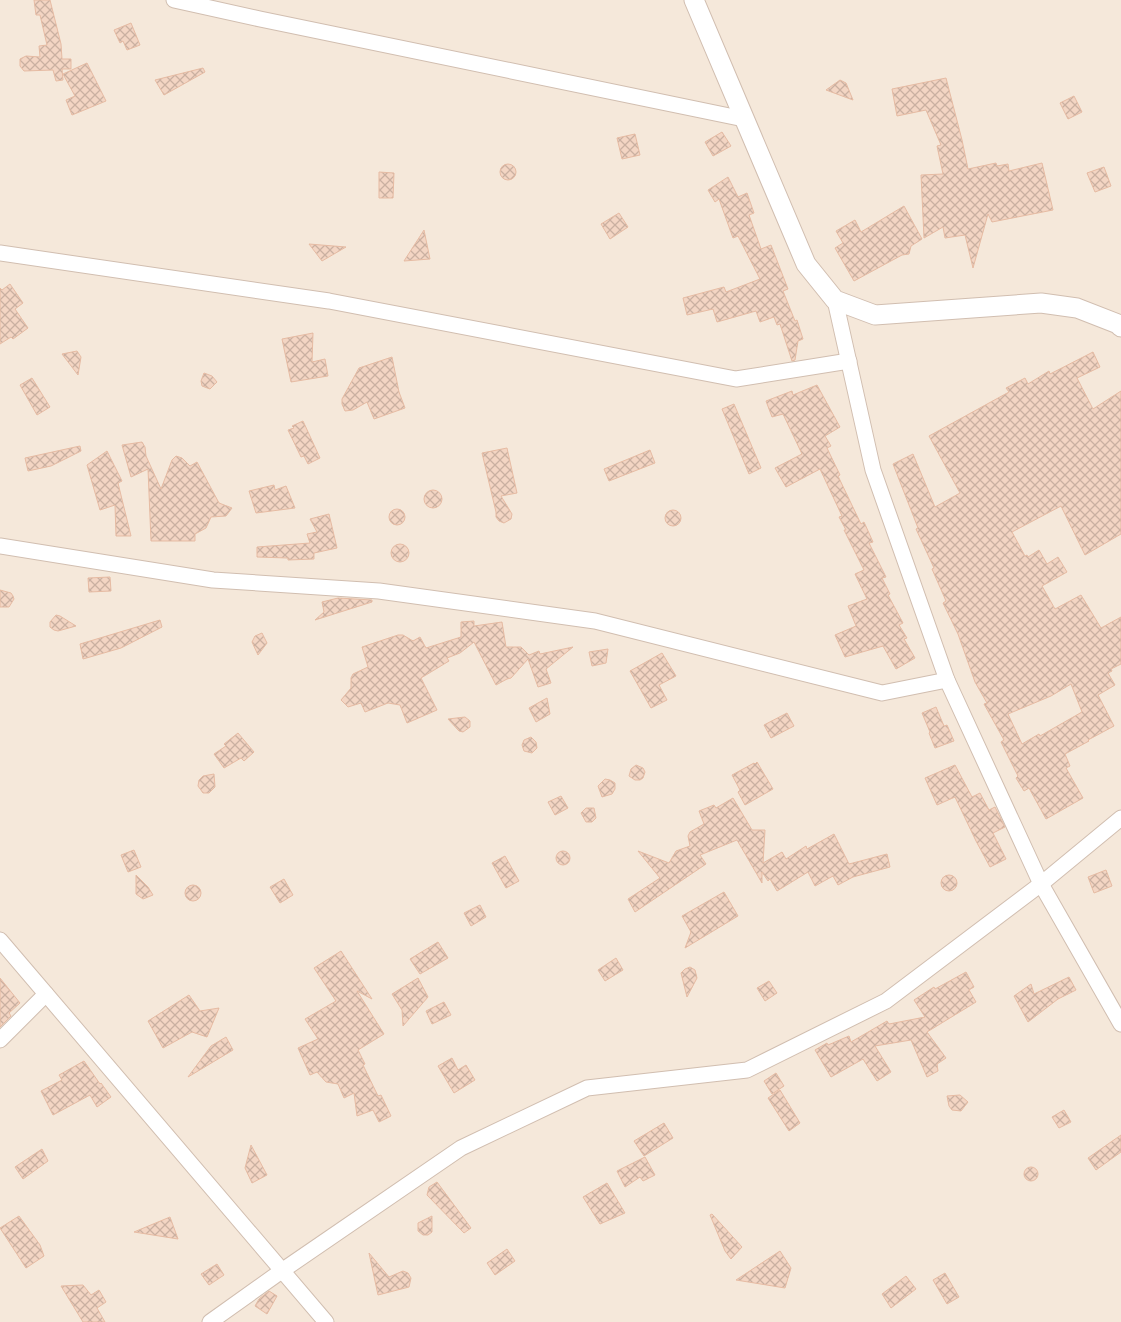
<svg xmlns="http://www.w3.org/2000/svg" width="1121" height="1322" viewBox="0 0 1121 1322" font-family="'Open Sans',sans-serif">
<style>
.residential{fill:#f5e8da}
.building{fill:url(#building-cross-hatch);stroke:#e6bba3;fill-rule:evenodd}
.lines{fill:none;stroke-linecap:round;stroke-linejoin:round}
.minor-casing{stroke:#d1beb0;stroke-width:17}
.tertiary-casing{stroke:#d1beb0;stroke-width:21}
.minor{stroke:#fff;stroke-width:15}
.tertiary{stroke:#fff;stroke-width:19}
</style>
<defs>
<pattern id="building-cross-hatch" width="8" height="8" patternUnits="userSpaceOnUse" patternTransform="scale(1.25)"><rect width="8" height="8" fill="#f3d5c3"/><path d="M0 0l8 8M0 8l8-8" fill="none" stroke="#cab0a1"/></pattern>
</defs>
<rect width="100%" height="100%" fill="#fdf6ec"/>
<rect class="residential" x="0" y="0" width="1121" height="1322"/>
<g class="building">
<path d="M34 0H50L61 44 62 59H71V69H62L63 80 56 81 53 70 24 71 20 66V59L26 56 40 57 39 46 47 45 40 15H36Z"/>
<path d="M131 23 140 45 127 50 123 41 120 43 114 30Z"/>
<path d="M87 63 106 101 72 115 66 100 75 96 63 74Z"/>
<path d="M203 68 205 72 164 95 155 80Z"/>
<path d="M946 78 962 140 968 169 996 163 997 166 1008 164 1009 171 1042 163 1053 210 992 222 988 214 973 268 965 235 945 238 943 227 924 238 921 175 943 174 937 146 941 145 926 110 897 116 892 89Z"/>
<path d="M840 80 846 83 853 100 826 90Z"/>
<path d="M1074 96 1082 112 1068 119 1060 103Z"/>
<path d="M722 132 731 146 713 156 705 142Z"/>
<path d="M635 134 640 155 622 159 617 138Z"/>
<circle cx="508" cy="172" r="8"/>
<path d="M1104 167 1111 186 1095 192 1087 173Z"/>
<path d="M379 172 394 173 393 198H379Z"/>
<path d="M728 177 738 197 747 193 754 213 749 215 761 249 771 245 788 289 783 291 795 321 797 320 803 339 798 341 795 360 792 361 780 324 777 325 774 317 760 322 756 311 717 322 713 309 687 315 683 298 724 287 726 292 760 279 738 236 733 238 719 199 715 202 708 190Z"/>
<path d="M904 206 922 239 911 246 909 254 902 255 854 281 835 248 843 243 836 231 855 220 861 232Z"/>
<path d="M619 213 628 227 610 239 601 224Z"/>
<path d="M424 230 430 259 404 261Z"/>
<path d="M309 244 346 247 322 261Z"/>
<path d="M10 284 23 303 15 309 28 328 13 339 11 337 0 344V288L2 290Z"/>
<path d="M313 333 312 362 325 359 328 376 291 382 282 339Z"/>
<path d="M77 351 81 357 78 375 62 354Z"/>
<path d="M1093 352 1100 367 1077 378 1093 409 1121 391V534L1085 555 1061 506 1012 532 1025 556 1027 555 1028 557 1039 550 1047 564 1058 557 1067 572 1042 586 1055 609 1081 595 1101 628 1121 617V664L1111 669 1112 671 1108 673 1115 685 1098 695 1114 726 1088 740 1089 741 1065 754 1070 766 1066 768 1083 798 1046 819 1029 788 1024 791 1016 778 1018 776 1001 742 1004 740 984 704 987 703 975 682 958 634 943 603 946 601 932 569 934 568 916 529 918 528 893 464 913 454 935 507 960 493 929 436 1009 392 1006 388 1025 378 1028 384 1049 371 1050 374ZM1071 684 1082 712 1040 736 1039 734 1022 744 1008 714 1051 696Z"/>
<path d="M392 357 399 392 405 408 374 419 367 402 353 410 345 411 342 404V399L359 368Z"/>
<path d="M204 373 212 376 217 382 210 389 202 386 201 381Z"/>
<path d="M32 378 50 407 37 415 20 385Z"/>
<path d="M817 385 840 427 825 436 831 446 827 448 840 475 838 476 861 524 864 522 873 542 869 543 886 577 882 578 890 594 888 595 903 623 899 625 907 638 904 639 915 658 896 669 883 646 845 657 835 635 856 626 848 606 867 599 855 574 864 570 844 530H846L839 517 842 516 820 469 786 487 775 468 802 454 783 414 772 417 766 401 792 391 793 395Z"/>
<path d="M734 404 761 468 749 474 722 409Z"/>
<path d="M303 421 320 458 308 464 304 456 301 457 288 430 294 428 292 426Z"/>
<path d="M142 442 145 447 146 456 161 489 172 460 176 456 182 458 190 466 197 462 219 503 232 508 226 516 211 517 206 528 195 534V541H151L148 469 131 477 122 445Z"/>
<path d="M80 446 81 451 51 466 28 471 25 458Z"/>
<path d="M507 448 517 493 501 496 512 514 511 519 504 523 499 521 496 517V512L482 453Z"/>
<path d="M650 450 655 463 609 481 604 469Z"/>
<path d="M107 451 122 481 118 483 131 536H116L115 505 100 510 87 465Z"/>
<path d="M274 485 275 490 286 486 295 508 256 513 249 491Z"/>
<circle cx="433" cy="499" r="9"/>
<circle cx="397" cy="517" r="8"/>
<circle cx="673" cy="518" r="8"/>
<path d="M329 514 337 548 314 553V559L288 560V558L257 557V547L310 543 307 534 317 532 310 519Z"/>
<circle cx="400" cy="553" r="9"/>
<path d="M110 577 111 591 89 592 88 578Z"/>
<path d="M0 590 11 593 13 596 14 599 9 607H0Z"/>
<path d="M338 598 372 600V602L315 620 324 612 322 602Z"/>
<path d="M56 615 60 616 76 626 58 631 54 630 50 627V622Z"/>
<path d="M160 620 162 627 121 648 83 659 80 644Z"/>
<path d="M474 621V626L502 622 506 647H521L529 655 539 651 540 654 573 647 546 669 551 683 538 687 528 659 511 678 507 679 496 685 474 642 460 653 447 658 449 661 421 678 437 710 407 723 400 705 388 703 365 712 361 703 348 707 341 700 351 688V678L353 674 368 667 362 647 398 635H403L413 641 420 637 426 648 461 637V622Z"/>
<path d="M262 633 267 643 258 655 252 642 255 636Z"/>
<path d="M608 649 606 663 592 666 589 652Z"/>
<path d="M662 653 676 676 659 685 667 700 651 708 630 671Z"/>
<path d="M547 698 550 714 536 722 529 708Z"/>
<path d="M936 707 944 726 947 725 954 741 935 748 929 733 930 732 922 713Z"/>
<path d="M787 713 794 726 771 738 764 725Z"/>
<path d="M465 717 470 721V727L463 732 459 731 448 719Z"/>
<path d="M238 733 254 752 244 761 241 758 224 768 214 754 226 746 224 744Z"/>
<path d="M531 737 536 742 537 748 532 753 524 751 522 745 524 740Z"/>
<path d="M757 762 773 789 745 805 738 792 740 790 732 775 754 763 755 764Z"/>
<path d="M636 765 643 768 645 772 643 778 640 780H635L629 776 631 769Z"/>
<path d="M955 765 972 797 980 793 989 810 995 807 1005 827 993 833 1006 859 990 867 976 841 955 797 937 805 925 778Z"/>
<path d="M214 774 215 787 209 793H203L198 786 199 780 203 776Z"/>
<path d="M605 779 610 780 615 783V789L612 794 602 797 598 786Z"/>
<path d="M561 796 568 808 555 815 548 802Z"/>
<path d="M733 798 752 830H765L763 863 782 852 786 859 806 846 807 849 834 834 849 864 887 854 890 867 853 877 838 885 833 876 815 886 808 872 777 891 770 879 768 881 762 872V883L737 840 700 855 706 864 635 912 628 899 660 878 638 851 669 863 676 851 690 846 688 836 690 832 704 824 699 811 714 805 716 808Z"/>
<path d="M586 808H594L596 818 592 822H586L581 813Z"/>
<path d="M134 850 141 867 128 872 121 855Z"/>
<circle cx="563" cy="858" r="7"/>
<path d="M505 856 519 881 506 888 492 863Z"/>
<path d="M1106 870 1112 886 1094 893 1088 877Z"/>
<path d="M136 875 148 887 153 895 143 899 136 894Z"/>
<circle cx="949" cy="883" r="8"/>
<path d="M284 879 293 895 280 903 270 887Z"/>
<circle cx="193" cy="893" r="8"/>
<path d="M724 892 738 916 685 948 691 932 682 916Z"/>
<path d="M480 905 486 917 471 926 464 913Z"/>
<path d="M438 942 448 958 420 974 410 959Z"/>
<path d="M341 951 372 999 357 991 384 1034 358 1050 365 1064 363 1065 378 1096 381 1095 391 1116 379 1122 373 1110 357 1116 354 1093 344 1098 338 1084 326 1082 317 1072 310 1075 298 1048 318 1039 305 1019 336 1001 314 968Z"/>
<path d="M616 958 623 970 605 981 598 970Z"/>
<path d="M690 967 695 970 697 978 687 997 681 973 685 969Z"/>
<path d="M966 972 974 987 969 990 976 1002 927 1032 946 1058 937 1064 938 1071 927 1077 911 1040 875 1046 891 1072 877 1081 863 1059 831 1077 815 1050 827 1043 828 1045 849 1036 851 1042 887 1021 889 1024 925 1017 914 1000 934 987 935 989Z"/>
<path d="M1069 977 1076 990 1058 999 1028 1022 1014 996 1031 984 1034 994Z"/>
<path d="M0 978 20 1003 9 1013 11 1016 0 1027Z"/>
<path d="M418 978 428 997 403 1026 402 1010 392 994Z"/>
<path d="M769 981 777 993 765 1001 757 988Z"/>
<path d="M189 995 200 1011 219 1008 207 1037 192 1032 163 1048 148 1021Z"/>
<path d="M444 1002 451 1015 432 1024 426 1011Z"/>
<path d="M226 1037 233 1050 188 1077 211 1046Z"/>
<path d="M452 1058 458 1070 466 1065 475 1080 454 1093 438 1066Z"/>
<path d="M84 1061 100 1084 101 1083 111 1097 97 1107 90 1095 53 1115 41 1091 62 1080 59 1075Z"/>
<path d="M776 1073 784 1086 772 1094 764 1081Z"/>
<path d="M780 1090 800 1123 789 1131 768 1098Z"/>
<path d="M960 1095 968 1102 961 1111 952 1110 949 1106 947 1096Z"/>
<path d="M1064 1110 1071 1122 1059 1128 1052 1117Z"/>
<path d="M664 1123 673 1138 644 1156 634 1141Z"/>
<path d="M1121 1135V1152L1096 1170 1088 1158Z"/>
<path d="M251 1145 267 1175 252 1183 245 1168Z"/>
<path d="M42 1149 48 1161 23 1179 15 1167Z"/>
<path d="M645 1157 655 1175 643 1181 640 1177 625 1187 617 1171Z"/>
<circle cx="1031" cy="1174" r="7"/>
<path d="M437 1182 471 1228 464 1233 427 1195 429 1187Z"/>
<path d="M607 1183 625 1213 600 1224 583 1197Z"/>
<path d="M712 1214 742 1247 731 1259 725 1251 710 1215Z"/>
<path d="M19 1216 40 1245 44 1256 26 1268 0 1228Z"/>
<path d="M432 1216V1232L428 1235H423L418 1231V1223Z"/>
<path d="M170 1217 178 1239 134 1232Z"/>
<path d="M507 1249 515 1261 495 1275 487 1263Z"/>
<path d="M780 1251 791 1268 785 1288 736 1280Z"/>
<path d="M369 1253 389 1277 403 1271 408 1273 411 1278 409 1287 378 1295Z"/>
<path d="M217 1264 224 1275 209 1285 201 1274Z"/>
<path d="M945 1273 959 1297 947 1304 933 1280Z"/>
<path d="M906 1276 916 1289 891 1308 882 1294Z"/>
<path d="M83 1285 91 1295 99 1290 106 1302 97 1308 105 1322H83L61 1286Z"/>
<path d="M269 1291 277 1296 267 1314 255 1306 259 1299Z"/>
</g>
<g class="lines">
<g class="minor-casing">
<g id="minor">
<path d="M174 0 260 19 744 119"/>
<path d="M0 253 329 301 736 379 849 361"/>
<path d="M835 300 873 470 947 680 1041 884 1121 1024"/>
<path d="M0 546 213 580 379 591 595 621 882 693 947 680"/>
<path d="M0 940 326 1322"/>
<path d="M0 1040 46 994"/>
<path d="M210 1322 283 1270 461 1148 587 1088 747 1070 886 1001 1041 884 1121 818"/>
</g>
</g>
<g class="tertiary-casing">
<path id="tertiary" d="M694 0 806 264 835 300 875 315 1041 303 1077 308 1118 324 1121 327"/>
</g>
<use href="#minor" class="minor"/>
<use href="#tertiary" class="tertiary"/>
</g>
</svg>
